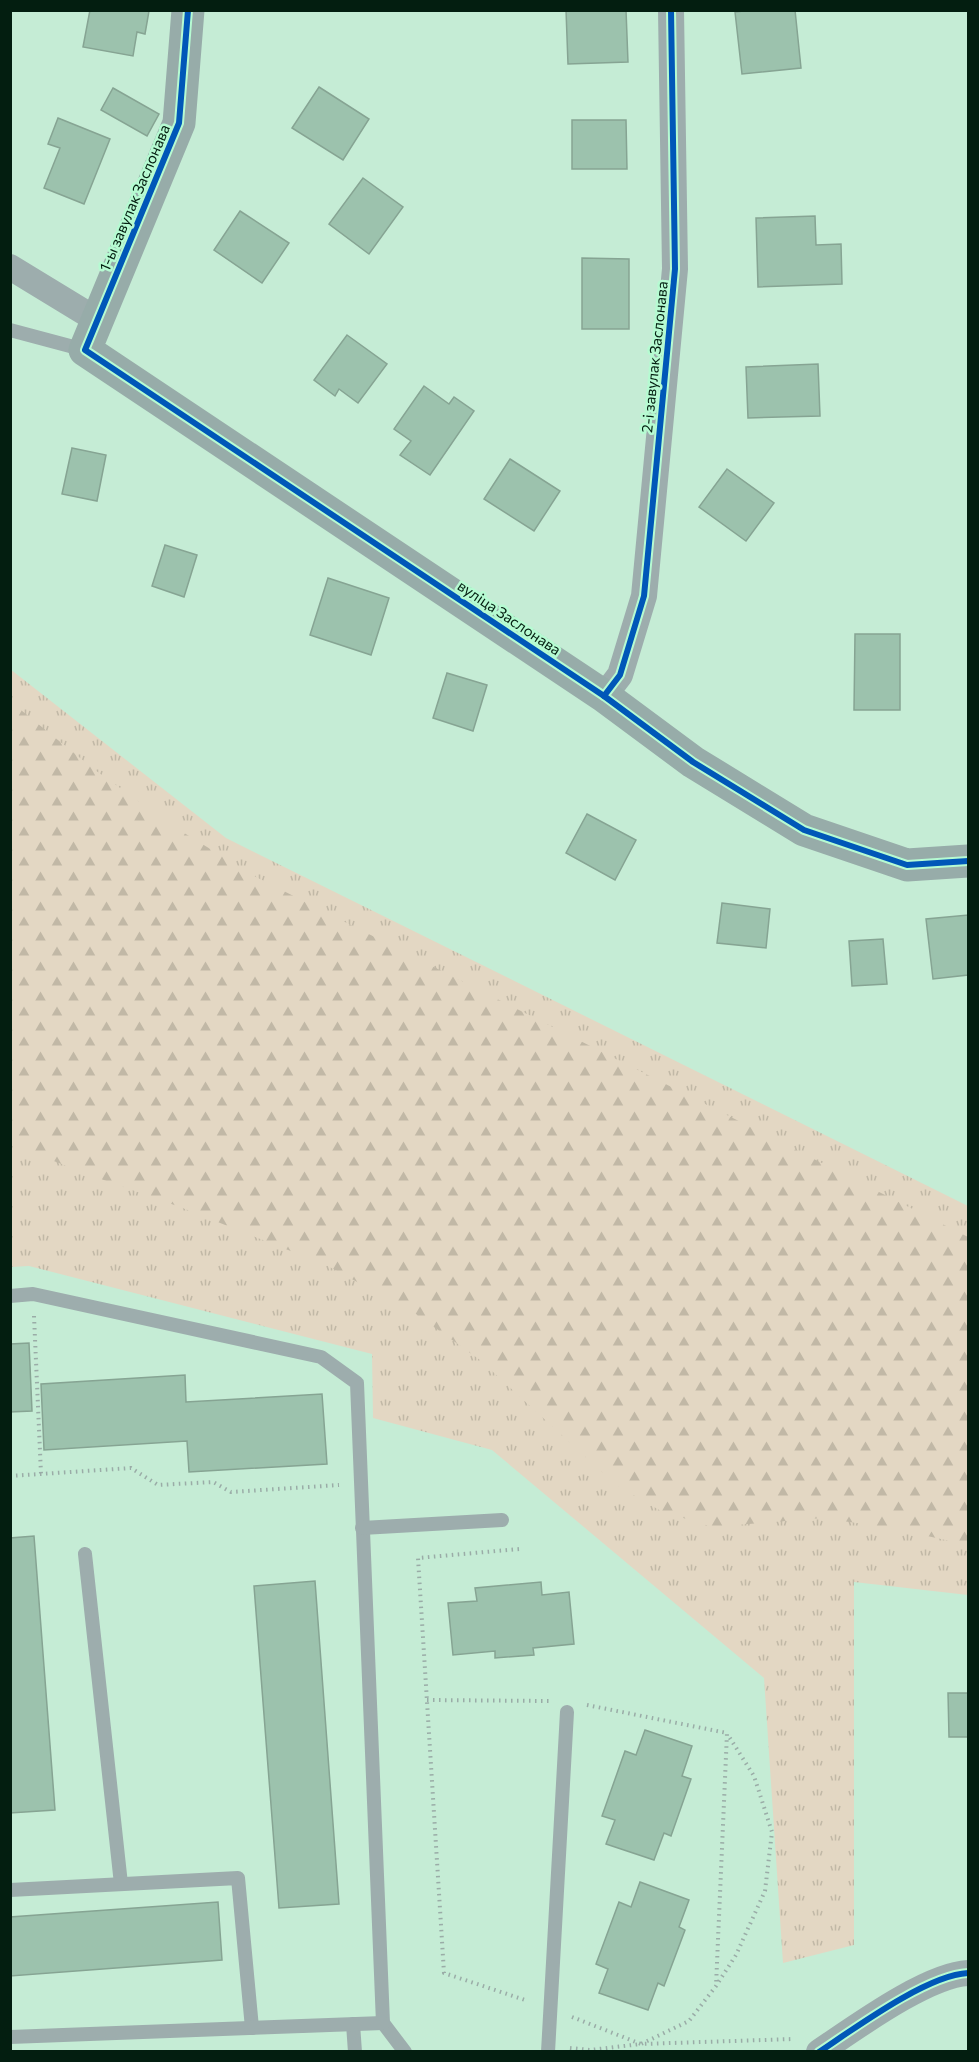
<svg xmlns="http://www.w3.org/2000/svg" width="979" height="2062" viewBox="0 0 979 2062" font-family="Commissioner,sans-serif">
<style>
.grass{fill:url(#grass-tufts)}
.forest{fill:url(#forest-firs)}
.building{fill:#9cc2ad;stroke:#86a493;stroke-width:1.5}
.lines{fill:none;stroke-linecap:round;stroke-linejoin:round}
.path{stroke:#9aaca7;stroke-width:4;stroke-dasharray:1.5 4.5;stroke-linecap:butt}
.lane{stroke:#9dadad;stroke-width:14}
.street{stroke:#9dadad;stroke-width:26}
.secondary{stroke:#97aca9;stroke-width:33}
.cycleway-casing{stroke:#b6fbd2;stroke-width:10}
.cycleway{stroke:#0057b8;stroke-width:6}
.labels{text-anchor:middle;stroke-width:5;stroke-linejoin:round;paint-order:stroke}
.street-label{font-size:15px;fill:#031e10;stroke:#b6fbd2}
</style>
<defs>
<pattern id="grass-tufts" width="24" height="20" patternUnits="userSpaceOnUse" patternTransform="scale(1.5)"><rect width="24" height="20" fill="#e3d7c3"/><path d="M3 7l-1-3M5 7V3M7 7l1-3M15 17l-1-3M17 17v-4M19 17l1-3" fill="none" stroke="#c1b8a6"/></pattern>
<pattern id="forest-firs" width="22" height="20" patternUnits="userSpaceOnUse" patternTransform="scale(1.5)"><rect width="22" height="20" fill="#e3d7c3"/><path d="M5 1l3.5 6h-7zM16 11l3.5 6h-7z" fill="#c1b8a6"/></pattern>
</defs>
<rect width="100%" height="100%" fill="#c5ecd5"/>
<path class="grass" d="M10 669 226 838 968 1206V1595L854 1582V1945L783 1963 764 1678 492 1450 373 1418 372 1354 29 1266 11 1267Z"/>
<path class="forest" d="M11 702 95 770 176 828 256 877 968 1237V1545L891 1528 822 1518 712 1527 661 1511 616 1485 480 1360 416 1314 326 1265 180 1207 84 1173 11 1144Z"/>
<g class="building">
<path d="M90 10 149 11 145 34 137 32 133 56 83 47Z"/>
<path d="M566 10H626L628 62 568 64Z"/>
<path d="M753 10H795L801 68 742 74 735 12Z"/>
<path d="M319 87 369 119 343 160 292 128Z"/>
<path d="M113 88 159 114 147 136 101 110Z"/>
<path d="M58 118 110 139 84 204 44 188 60 148 48 144Z"/>
<path d="M572 120H626L627 169H572Z"/>
<path d="M363 178 403 207 369 254 329 224Z"/>
<path d="M240 211 289 243 262 283 214 250Z"/>
<path d="M815 216 816 245 841 244 842 284 758 287 756 218Z"/>
<path d="M582 258 629 259V329H582Z"/>
<path d="M347 335 387 364 358 403 339 389 335 396 314 380Z"/>
<path d="M818 364 820 416 748 418 746 367Z"/>
<path d="M424 386 449 404 454 397 474 411 430 475 400 455 411 441 394 429Z"/>
<path d="M72 448 106 455 97 501 62 494Z"/>
<path d="M510 459 560 491 534 531 484 499Z"/>
<path d="M727 469 774 503 746 541 699 507Z"/>
<path d="M165 545 197 555 184 597 152 586Z"/>
<path d="M328 578 389 598 371 655 310 635Z"/>
<path d="M855 634H900V710H854Z"/>
<path d="M447 673 487 685 473 731 433 718Z"/>
<path d="M587 814 636 840 615 880 566 853Z"/>
<path d="M722 903 770 909 766 948 717 943Z"/>
<path d="M968 915V975L933 979 926 919Z"/>
<path d="M883 939 887 984 852 986 849 941Z"/>
<path d="M29 1343 32 1411 10 1412V1344Z"/>
<path d="M185 1375 186 1402 322 1394 327 1464 189 1472 187 1441 44 1450 41 1384Z"/>
<path d="M34 1536 55 1810 10 1813V1538Z"/>
<path d="M315 1581 339 1904 279 1908 254 1586Z"/>
<path d="M541 1582 542 1595 569 1592 574 1644 533 1648 534 1655 495 1658V1651L453 1655 448 1603 477 1601 475 1588Z"/>
<path d="M948 1693H968V1737H949Z"/>
<path d="M645 1730 692 1746 682 1776 691 1779 671 1836 664 1833 654 1860 606 1844 615 1820 602 1816 625 1751 636 1755Z"/>
<path d="M640 1882 689 1900 679 1927 685 1930 664 1986 658 1983 648 2010 599 1993 608 1969 596 1964 619 1902 631 1907Z"/>
<path d="M218 1902 222 1960 10 1976V1917Z"/>
</g>
<g class="lines">
<g class="path">
<path d="M34 1316 41 1474"/>
<path d="M10 1476 131 1468 158 1485 213 1482 231 1492 339 1485"/>
<path d="M519 1549 418 1558 444 1973 528 2001"/>
<path d="M427 1700 549 1701"/>
<path d="M587 1705 727 1733 716 1986"/>
<path d="M572 2017 641 2044 794 2039"/>
<path d="M570 2048 590 2050 641 2044 689 2021 716 1986 736 1955 765 1891 772 1832 754 1776 728 1735"/>
</g>
<g class="lane">
<path d="M10 330 85 350"/>
<path d="M10 1296 33 1294 321 1357 357 1383 383 2023 405 2052"/>
<path d="M362 1528 502 1520"/>
<path d="M85 1554 121 1884"/>
<path d="M10 1890 238 1878 252 2028"/>
<path d="M353 2024 355 2052"/>
<path d="M10 2037 383 2023"/>
<path d="M548 2052 567 1712"/>
</g>
<g class="street">
<path d="M10 267 97 320"/>
<path d="M604 696 620 675 644 596 675 269 671 10"/>
<path d="M819 2052C855 2028 927 1975 968 1973"/>
</g>
<path class="secondary" d="M188 10 179 123 85 350 604 696 693 762 804 830 907 865 968 861"/>
<g class="cycleway-casing">
<g id="cycleway">
<path d="M188 10 179 123 85 350 604 696 693 762 804 830 907 865 968 861"/>
<path d="M604 696 620 675 644 596 675 269 671 10"/>
<path d="M819 2052C855 2028 927 1975 968 1973"/>
</g>
</g>
<use href="#cycleway" class="cycleway"/>
</g>
<g class="labels">
<g class="street-label">
<text transform="translate(135 198) rotate(-67)" y="5">1-ы завулак Заслонава</text>
<text transform="translate(655 357) rotate(-84)" y="5">2-і завулак Заслонава</text>
<text transform="translate(509 618) rotate(34)" y="5">вуліца Заслонава</text>
</g>
</g>
<rect width="979" height="2062" fill="none" stroke="#031e10" stroke-width="24"/>
</svg>
